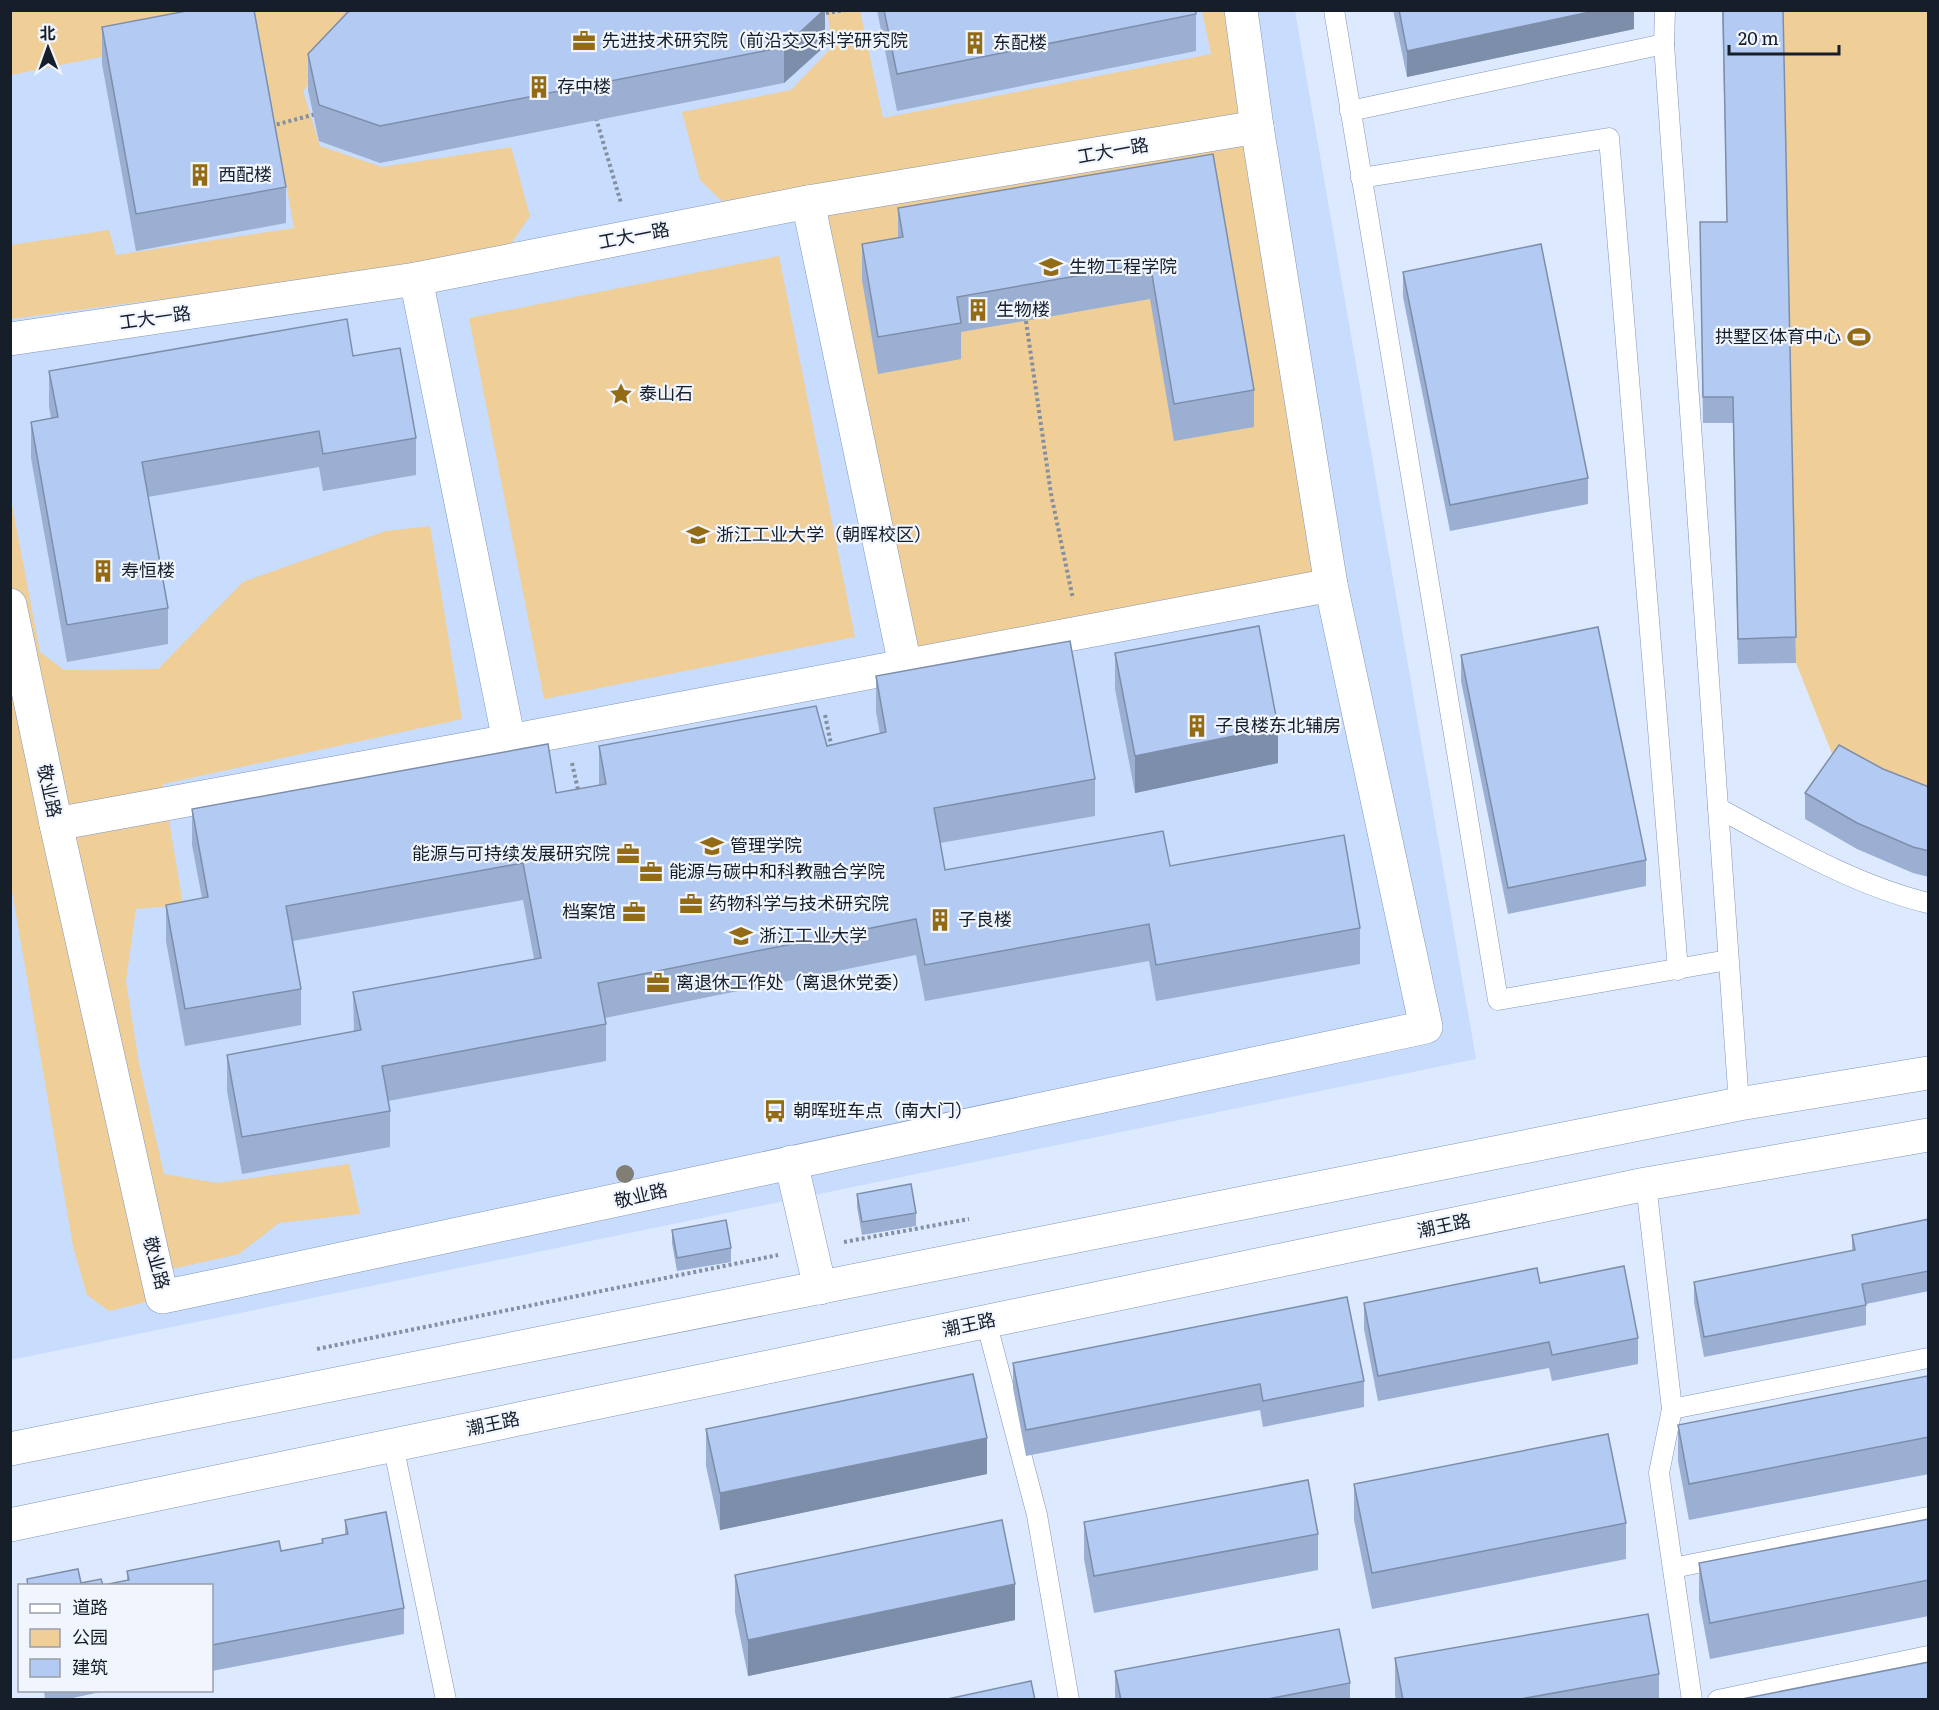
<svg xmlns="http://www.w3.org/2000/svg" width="1939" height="1710" viewBox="0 0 1939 1710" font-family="Literata,'Noto Sans SC',serif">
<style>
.built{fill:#c8dcfd}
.green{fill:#efce97}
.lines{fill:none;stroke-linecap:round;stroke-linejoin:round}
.lane-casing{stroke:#8296b7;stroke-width:21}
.street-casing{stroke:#8296b7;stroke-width:34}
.secondary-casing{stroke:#8296b7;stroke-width:34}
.path{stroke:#848fa0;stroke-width:4;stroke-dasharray:3 3;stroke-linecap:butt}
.lane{stroke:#fff;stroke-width:20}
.street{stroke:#fff;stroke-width:33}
.secondary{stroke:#fff;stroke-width:33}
.tree{fill:#817e75}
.wall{fill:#9aafd1}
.shaded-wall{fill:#7d8eaa}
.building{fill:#b3cbf3;stroke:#7d8eaa;stroke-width:1.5}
.labels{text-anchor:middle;stroke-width:4.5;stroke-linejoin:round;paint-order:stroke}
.poi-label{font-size:18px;fill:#161e2a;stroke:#f1f5fd;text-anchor:start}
.street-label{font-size:18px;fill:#161e2a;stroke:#f1f5fd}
</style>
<rect width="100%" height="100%" fill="#dce9fe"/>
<path class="built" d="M11 11H1295L1476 1059 11 1360Z"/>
<g class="green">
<path d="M11 11H179L185 40 11 75Z"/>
<path d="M255 11H466L340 49 303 91 320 146 382 167 511 147 530 216 498 263C335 276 173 297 11 319V245L109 230 116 255 294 228Z"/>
<path d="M827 11H860L883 118 1211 54 1202 11H1241L1331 585 905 665 808 203 737 216 700 180 682 112 791 90 833 46Z"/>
<path d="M1783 11H1928V813L1839 771 1796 663Z"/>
<path d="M779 256 855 637 544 699 469 318Z"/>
<path d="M10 494 40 652 64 670 158 669 243 582 386 531 430 526 462 719 163 784 183 905 136 909 126 981 139 1063 164 1174 217 1183 349 1164 360 1214 279 1223 239 1254 172 1269 147 1302 109 1311 87 1295 73 1246 11 885Z"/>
</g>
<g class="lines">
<g class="lane-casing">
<g id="lane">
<path d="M1334 10 1498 1000 1728 960"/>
<path d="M1665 10 1664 44 1739 1104"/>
<path d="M1350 111 1664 44"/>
<path d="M1361 178 1609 138 1678 970"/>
<path d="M1718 808C1785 844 1854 885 1928 903"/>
<path d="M1646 1184 1672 1409 1659 1473 1692 1700"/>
<path d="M986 1321 1037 1515 1069 1700"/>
<path d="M1672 1409 1928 1358"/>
<path d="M393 1445 446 1700"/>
<path d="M1673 1568 1928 1517"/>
<path d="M1718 1700 1928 1656"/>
</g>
</g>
<g class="street-casing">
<g id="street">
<path d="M808 202 905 665"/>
<path d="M416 279 509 741"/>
<path d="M10 339 416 279 808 202 1257 127"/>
<path d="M10 605 56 824 162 1297C584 1209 1005 1116 1426 1027L1331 585 1257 127 1241 10"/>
<path d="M56 824 509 741 1331 585"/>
<path d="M791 1162 820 1288"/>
</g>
</g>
<g class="secondary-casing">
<g id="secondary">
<path d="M10 1449 1739 1104 1928 1073"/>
<path d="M10 1525 1646 1184 1928 1135"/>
</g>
</g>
<g class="path">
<path d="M820 14 846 10"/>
<path d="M596 118 621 203"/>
<path d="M271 126 316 114"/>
<path d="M1026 321 1051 494 1073 599"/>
<path d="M825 715 832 749"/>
<path d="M572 763 579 794"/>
<path d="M844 1242 969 1219"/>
<path d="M317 1349 778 1255"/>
</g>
<use href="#lane" class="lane"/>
<use href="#street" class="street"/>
<use href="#secondary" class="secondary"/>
</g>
<circle class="tree" cx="625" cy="1174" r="9"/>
<g class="wall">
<path d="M185 10H254L286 187V223L136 251 102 64V27L186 12Z"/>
<path d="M825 10V46L784 83 380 163 319 141 308 90V54Z"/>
<path d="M877 10H1196V51L897 111Z"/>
<path d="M1393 10H1634V29L1407 77Z"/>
<path d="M1722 10H1783L1796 663 1738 664 1733 423H1703L1700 222H1727Z"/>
<path d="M1213 154 1254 390V427L1174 441 1150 299 961 332V359L878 374 862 280V244L898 238V208Z"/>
<path d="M1403 272 1588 478V504L1450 531 1403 297Z"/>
<path d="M353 356 416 438V475L323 491 319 467 148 497 168 608V644L67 662 31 458V422L51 418 49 407V371Z"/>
<path d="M1115 653 1278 763 1135 793 1115 689Z"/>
<path d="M1461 655 1646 860V886L1508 914 1461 681Z"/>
<path d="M876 676 1095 779V816L940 843 945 870 1170 866 1360 928V964L1156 1001 1149 961 925 1001 916 955 605 1018 606 1024V1061L388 1101 390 1111V1147L242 1174 227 1091V1055L354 1032 353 992 534 959 523 900 293 941 301 989V1025L185 1046 166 941V905L202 898 192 845V809L556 793 599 785V746H827L880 734 876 712Z"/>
<path d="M1883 769 1929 787V877L1913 873 1857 849 1805 819V793Z"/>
<path d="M857 1194 916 1213V1226L862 1235 857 1207Z"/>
<path d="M1929 1219V1291L1866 1304V1325L1704 1357 1694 1302V1282L1852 1251V1235Z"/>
<path d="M672 1230 731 1248V1262L677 1271 672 1243Z"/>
<path d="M1540 1283 1638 1338V1364L1552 1381 1549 1368 1378 1401 1364 1329V1303Z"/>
<path d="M1013 1363 1364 1381V1407L1263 1427 1260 1410 1026 1456 1013 1388Z"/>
<path d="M1929 1384V1474L1689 1520 1678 1461V1425Z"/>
<path d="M706 1429 987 1474 720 1530 706 1466Z"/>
<path d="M1354 1484 1626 1523V1559L1372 1609 1354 1520Z"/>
<path d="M1929 1519V1616L1710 1659 1699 1600V1563Z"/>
<path d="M345 1520 404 1608V1634L212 1671V1586H27V1579L103 1585 127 1580V1571L281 1551 322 1543V1539L345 1534Z"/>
<path d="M1084 1522 1318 1534V1570L1094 1613 1084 1559Z"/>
<path d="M735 1575 1015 1620 748 1676 735 1612Z"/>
<path d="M1395 1658 1659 1674V1700H1396L1395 1694Z"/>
<path d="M1115 1671 1350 1683V1700H1115Z"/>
<path d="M44 1690H110L63 1700H45Z"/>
</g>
<g class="shaded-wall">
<path d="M824 10H825V46L784 83V47Z"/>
<path d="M1599 10H1634V29L1407 77V51Z"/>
<path d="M1278 727V763L1135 793V756Z"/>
<path d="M987 1438V1474L720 1530V1493Z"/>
<path d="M1015 1584V1620L748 1676V1640Z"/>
</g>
<g class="building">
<path d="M192 10H254L286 187 136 214 102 27Z"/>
<path d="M353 10H824L784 47 380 126 319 105 308 54 348 12Z"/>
<path d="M884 10H1196V14L897 74Z"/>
<path d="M1399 10H1599L1407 51Z"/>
<path d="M1723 10H1783L1796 637 1738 639 1733 397H1703L1700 222H1727Z"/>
<path d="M1213 154 1254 390 1174 404 1150 263 957 297 961 323 878 337 862 244 903 237 898 208Z"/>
<path d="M1541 244 1588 478 1450 505 1403 272Z"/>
<path d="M347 319 353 356 400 348 416 438 323 454 319 431 142 462 168 608 67 625 31 422 58 417 49 371Z"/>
<path d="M1259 626 1278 727 1135 756 1115 653Z"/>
<path d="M1598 627 1646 860 1508 888 1461 655Z"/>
<path d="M1070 641 1095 779 934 808 945 870 1163 831 1170 866 1344 835 1360 928 1156 965 1149 924 925 965 916 919 598 983 606 1024 382 1066 390 1111 242 1137 227 1055 361 1030 353 992 541 958 523 863 286 906 301 989 185 1009 166 905 208 897 192 809 548 744 556 793 606 784 599 746 816 706 827 746 886 732 876 676Z"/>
<path d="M1839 745 1883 769 1929 787V851L1913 847 1857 823 1805 793Z"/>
<path d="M911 1184 916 1213 862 1222 857 1194Z"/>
<path d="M1929 1219V1271L1862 1284 1866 1305 1704 1337 1694 1282 1855 1250 1852 1235Z"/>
<path d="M726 1220 731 1248 677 1258 672 1230Z"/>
<path d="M1624 1266 1638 1338 1552 1355 1549 1342 1378 1376 1364 1303 1537 1268 1540 1283Z"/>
<path d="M1347 1297 1364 1381 1263 1401 1260 1384 1026 1430 1013 1363Z"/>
<path d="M973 1374 987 1438 720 1493 706 1429Z"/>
<path d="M1927 1376 1929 1384V1437L1689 1484 1678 1425Z"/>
<path d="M1608 1434 1626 1523 1372 1573 1354 1484Z"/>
<path d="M1308 1480 1318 1534 1094 1576 1084 1522Z"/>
<path d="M386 1512 404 1608 212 1645V1586H28L27 1579 78 1569 81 1583 101 1579 103 1585 129 1580 127 1571 279 1541 281 1551 323 1543 322 1539 348 1534 345 1520Z"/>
<path d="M1929 1519V1580L1710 1623 1699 1563Z"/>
<path d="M1002 1520 1015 1584 748 1640 735 1575Z"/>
<path d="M1648 1614 1659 1674 1515 1700H1403L1395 1658Z"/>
<path d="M1339 1629 1350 1683 1263 1700H1121L1115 1671Z"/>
<path d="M1929 1662V1700H1737Z"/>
<path d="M1031 1681 1035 1700H943Z"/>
</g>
<defs>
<g id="office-bare" transform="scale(1.8)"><path d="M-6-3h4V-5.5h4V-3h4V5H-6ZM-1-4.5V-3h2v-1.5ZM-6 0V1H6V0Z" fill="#936b14" stroke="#f1f5fd" stroke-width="2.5" paint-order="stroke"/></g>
<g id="building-bare" transform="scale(1.8)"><path d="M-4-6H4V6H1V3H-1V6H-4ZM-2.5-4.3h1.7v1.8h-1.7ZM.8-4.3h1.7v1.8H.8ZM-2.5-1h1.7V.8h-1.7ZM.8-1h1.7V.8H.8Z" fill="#936b14" stroke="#f1f5fd" stroke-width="2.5" paint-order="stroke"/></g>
<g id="university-bare" transform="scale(1.8)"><path d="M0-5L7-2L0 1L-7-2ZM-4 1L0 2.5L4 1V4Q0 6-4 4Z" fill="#936b14" stroke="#f1f5fd" stroke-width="2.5" paint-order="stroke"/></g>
<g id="stadium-bare" transform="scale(1.8)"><path d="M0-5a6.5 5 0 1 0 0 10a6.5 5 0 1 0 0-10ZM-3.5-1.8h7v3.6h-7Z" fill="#936b14" stroke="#f1f5fd" stroke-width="2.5" paint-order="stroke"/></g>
<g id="sight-bare" transform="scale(1.8)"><path d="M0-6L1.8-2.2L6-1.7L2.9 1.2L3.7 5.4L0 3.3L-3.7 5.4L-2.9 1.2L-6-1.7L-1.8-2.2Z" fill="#936b14" stroke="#f1f5fd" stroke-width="2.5" paint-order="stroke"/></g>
<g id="bus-bare" transform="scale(1.8)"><path d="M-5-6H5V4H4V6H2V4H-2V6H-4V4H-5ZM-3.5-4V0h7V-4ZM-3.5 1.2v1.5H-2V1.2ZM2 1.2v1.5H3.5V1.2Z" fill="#936b14" stroke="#f1f5fd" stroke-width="2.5" paint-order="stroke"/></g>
</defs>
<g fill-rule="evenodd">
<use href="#office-bare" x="584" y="41"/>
<use href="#building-bare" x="975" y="43"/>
<use href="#building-bare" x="539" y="87"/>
<use href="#building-bare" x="200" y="175"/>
<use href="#university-bare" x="1051" y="267"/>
<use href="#building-bare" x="978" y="310"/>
<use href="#stadium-bare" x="1859" y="337"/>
<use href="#sight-bare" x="621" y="394"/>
<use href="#university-bare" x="698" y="535"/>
<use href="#building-bare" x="103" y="571"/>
<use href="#building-bare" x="1197" y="726"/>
<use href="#university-bare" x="712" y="846"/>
<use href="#office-bare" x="628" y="854"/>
<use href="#office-bare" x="651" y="872"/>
<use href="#office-bare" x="691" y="904"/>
<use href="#office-bare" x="634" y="912"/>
<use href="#building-bare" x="940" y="920"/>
<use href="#university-bare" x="741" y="936"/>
<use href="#office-bare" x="658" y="983"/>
<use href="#bus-bare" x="775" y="1111"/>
</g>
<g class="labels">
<g class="poi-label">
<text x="602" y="47">先进技术研究院（前沿交叉科学研究院</text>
<text x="993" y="49">东配楼</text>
<text x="557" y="93">存中楼</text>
<text x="218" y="181">西配楼</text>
<text x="1069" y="273">生物工程学院</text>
<text x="996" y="316">生物楼</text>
<text x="1841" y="343" text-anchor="end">拱墅区体育中心</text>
<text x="639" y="400">泰山石</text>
<text x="716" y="541">浙江工业大学（朝晖校区）</text>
<text x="121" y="577">寿恒楼</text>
<text x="1215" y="732">子良楼东北辅房</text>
<text x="730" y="852">管理学院</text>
<text x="610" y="860" text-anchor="end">能源与可持续发展研究院</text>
<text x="669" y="878">能源与碳中和科教融合学院</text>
<text x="709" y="910">药物科学与技术研究院</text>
<text x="616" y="918" text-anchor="end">档案馆</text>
<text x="958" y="926">子良楼</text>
<text x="759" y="942">浙江工业大学</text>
<text x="676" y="989">离退休工作处（离退休党委）</text>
<text x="793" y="1117">朝晖班车点（南大门）</text>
</g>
<g class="street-label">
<text transform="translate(1113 151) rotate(-10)" y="6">工大一路</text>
<text transform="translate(634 236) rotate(-11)" y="6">工大一路</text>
<text transform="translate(155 318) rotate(-8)" y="6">工大一路</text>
<text transform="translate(49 791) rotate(78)" y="6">敬业路</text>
<text transform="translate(641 1196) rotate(-13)" y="6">敬业路</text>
<text transform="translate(1444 1226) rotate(-12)" y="6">潮王路</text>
<text transform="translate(156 1263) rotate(75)" y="6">敬业路</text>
<text transform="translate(969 1325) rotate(-12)" y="6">潮王路</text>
<text transform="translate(493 1424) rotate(-12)" y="6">潮王路</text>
</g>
</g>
<rect width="1939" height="1710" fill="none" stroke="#161e2a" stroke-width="24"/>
<rect x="18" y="1584" width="195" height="108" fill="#f1f5fd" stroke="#999fa9" stroke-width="1.5"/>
<rect x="30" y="1604" width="30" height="9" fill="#ffffff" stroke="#999fa9" stroke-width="1.5"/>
<text x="72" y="1614" font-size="18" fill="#161e2a">道路</text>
<rect x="30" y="1629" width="30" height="18" fill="#efce97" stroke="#999fa9" stroke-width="1.5"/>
<text x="72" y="1644" font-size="18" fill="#161e2a">公园</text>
<rect x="30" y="1659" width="30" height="18" fill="#b3cbf3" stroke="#999fa9" stroke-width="1.5"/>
<text x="72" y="1674" font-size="18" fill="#161e2a">建筑</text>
<g transform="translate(48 48) rotate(359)" stroke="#f1f5fd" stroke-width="4.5" paint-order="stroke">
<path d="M0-4.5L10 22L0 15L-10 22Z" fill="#161e2a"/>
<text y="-9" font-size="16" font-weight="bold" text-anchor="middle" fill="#161e2a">北</text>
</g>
<path d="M1729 45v9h110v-9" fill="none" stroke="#161e2a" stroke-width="3"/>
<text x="1738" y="45" font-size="18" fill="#161e2a" stroke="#f1f5fd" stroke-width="4.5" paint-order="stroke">20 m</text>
</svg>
